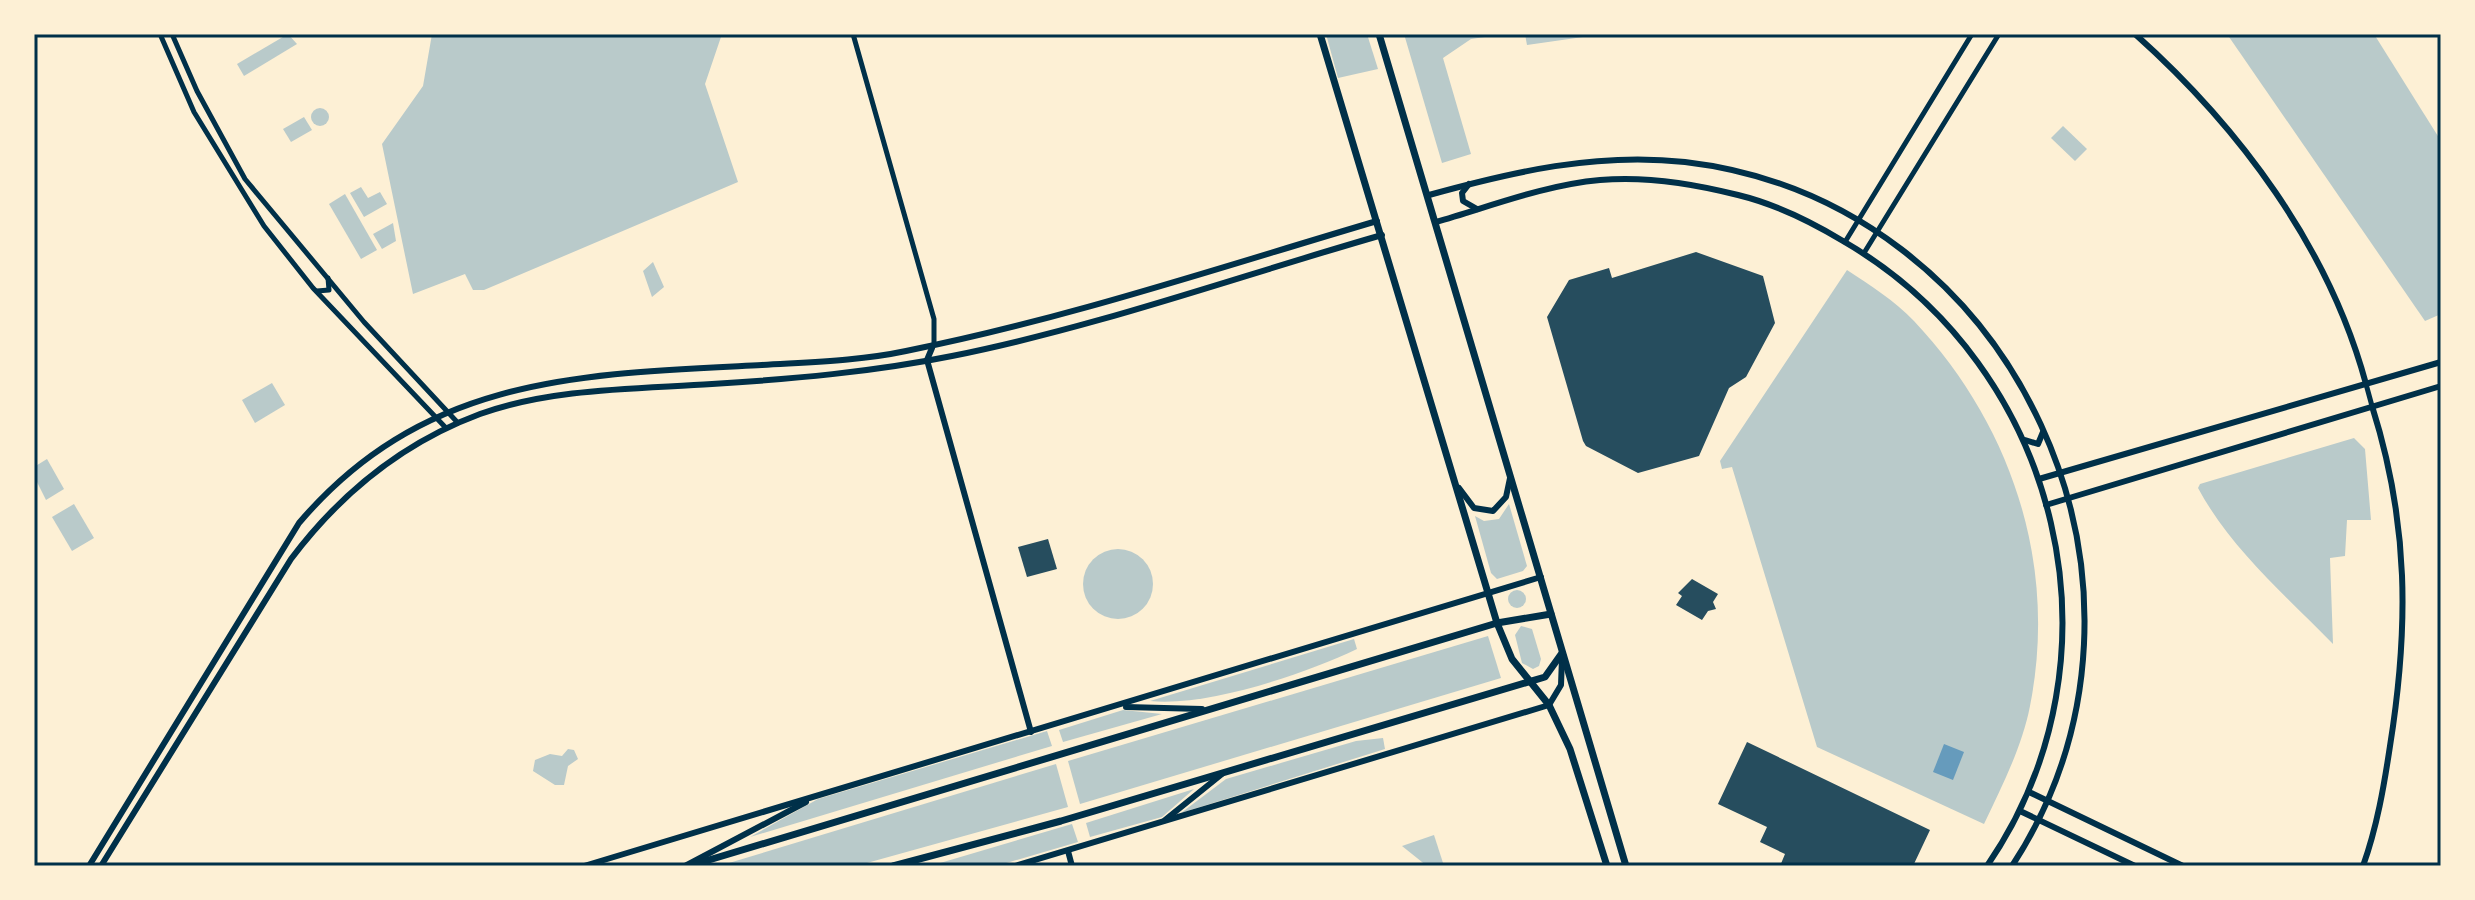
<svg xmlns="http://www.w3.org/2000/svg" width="2475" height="900" viewBox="0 0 2475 900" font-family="Rubik,sans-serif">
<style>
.green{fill:#b9caca}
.water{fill:#669bbc}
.building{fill:#264d5e}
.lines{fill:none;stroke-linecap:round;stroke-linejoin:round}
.minor{stroke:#003049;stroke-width:5}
.tertiary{stroke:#003049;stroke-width:6}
.secondary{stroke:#003049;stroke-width:7}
.neatline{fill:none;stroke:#003049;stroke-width:3}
</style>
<rect width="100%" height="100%" fill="#fdf0d5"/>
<g class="green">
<path d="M288 34 297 44 244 76 237 64Z"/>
<path d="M432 34H722L705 84 738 182 484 290H473L465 274 413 294 382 144 423 86Z"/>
<path d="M1326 34H1367L1378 69 1338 78Z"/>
<path d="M1404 34H1506L1471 39 1443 58 1471 154 1442 163Z"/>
<path d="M1525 34H1604L1527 45Z"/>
<path d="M2227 34H2374L2441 141V314L2425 321Z"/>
<circle cx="320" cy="117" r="9"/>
<path d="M304 117 312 130 291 142 283 129Z"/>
<path d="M2063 126 2087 149 2075 161 2051 138Z"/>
<path d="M361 187 368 198 380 192 387 204 364 217 350 193Z"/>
<path d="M345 194 377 250 361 259 329 204Z"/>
<path d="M393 223 396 241 382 249 373 234Z"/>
<path d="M653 262 664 287 652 297 643 271Z"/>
<path d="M1847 270C1870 285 1895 301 1914 321 2012 425 2058 565 2030 706 2022 747 2002 786 1984 824L1817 747 1732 467 1722 469 1720 461Z"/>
<path d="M272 383 285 405 255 423 242 400Z"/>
<path d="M2354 438 2365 449 2371 520H2347L2345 556 2330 558 2333 644C2285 595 2231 549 2198 488L2200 484Z"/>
<path d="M47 459 64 489 46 500 34 476V467Z"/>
<path d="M74 504 94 538 72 551 52 517Z"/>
<path d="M1509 504 1527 566 1523 571 1497 579 1491 573 1475 516 1484 521 1499 519Z"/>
<circle cx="1118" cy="584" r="35"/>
<circle cx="1517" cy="599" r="9"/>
<path d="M1521 626 1532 629 1541 659 1539 666 1533 669 1522 663 1515 635Z"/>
<path d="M1488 636 1501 678 1080 804 1068 761Z"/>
<path d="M1354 639 1357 649C1304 674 1208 707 1150 701Z"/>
<path d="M1123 710 1162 714 1063 742 1059 730Z"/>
<path d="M1047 731 1052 746 750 837 818 799Z"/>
<path d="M1383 738 1385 749 1181 813 1226 779 1356 741Z"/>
<path d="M568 749 574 750 578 759 568 766 564 785H555L533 771 535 760 550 754 562 756Z"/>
<path d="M1056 764 1068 807 856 866H719Z"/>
<path d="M1194 789 1162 817 1090 837 1086 823Z"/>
<path d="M1072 824 1078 842 996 866H930Z"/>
<path d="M1434 835 1444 866H1427L1402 846Z"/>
</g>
<path class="water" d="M1944 744 1964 752 1953 780 1933 772Z"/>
<g class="building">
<path d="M1696 252 1763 276 1775 323 1746 377 1729 388 1699 456 1638 473 1586 446 1583 441 1547 317 1569 280 1609 268 1612 278Z"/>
<path d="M1048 539 1057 569 1027 577 1018 547Z"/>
<path d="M1692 579 1718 594 1713 602 1716 609 1708 611 1702 620 1676 605 1682 596 1678 593Z"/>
<path d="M1747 742 1930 830 1913 866H1780L1785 854 1760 842 1767 827 1718 804Z"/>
</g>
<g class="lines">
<g class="minor">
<path d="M160 34 194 112 264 226 313 288 446 428"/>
<path d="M172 34 197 91 245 179 364 322 458 423"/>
<path d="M853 34 934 319V345"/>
<path d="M1845 242 1972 34"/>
<path d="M1864 253 1999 34"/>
<path d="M317 291 329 290 328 278"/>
<path d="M2366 384 2372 406"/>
</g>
<g class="tertiary">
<path d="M2135 34C2239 127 2329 247 2366 384"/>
<path d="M1469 184 1462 193 1463 201 1477 209"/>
<path d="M1429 195C1512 172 1597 152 1685 162 2017 201 2193 589 2012 866"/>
<path d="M1436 222C1489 207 1544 185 1600 180 1644 176 1695 184 1738 195 1775 204 1810 221 1843 241 2061 367 2131 657 1987 866"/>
<path d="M932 348 927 360 1031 732"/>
<path d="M2025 440 2038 444 2043 432"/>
<path d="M2039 479 2441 362"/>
<path d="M1459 488 1474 508 1493 511 1506 497 1510 478"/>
<path d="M2046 505 2441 386"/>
<path d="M1126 707 1202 709"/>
<path d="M2029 792 2183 866"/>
<path d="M2020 811 2135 866"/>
<path d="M1165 820 1222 774"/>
<path d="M1068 851 1072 866"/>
<path d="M89 866 299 523C425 375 582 374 762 365 810 362 859 361 906 351 1066 319 1221 267 1377 221"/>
<path d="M101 866 291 559C340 494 402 443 480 414 552 388 636 389 712 384 792 379 873 372 952 356 1097 327 1239 276 1382 235"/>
<path d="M584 866 1541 577"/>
<path d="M685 866 806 802"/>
<path d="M1015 866 1549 705 1561 685 1562 658"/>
<path d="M2363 866C2377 827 2384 786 2390 746 2409 627 2409 523 2372 406"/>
</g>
<g class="secondary">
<path d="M1320 34 1497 623 1512 659 1549 705 1570 749 1607 866"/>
<path d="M1379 34 1626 866"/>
<path d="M689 866 1497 623 1551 614"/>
<path d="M893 866 1061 821 1545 677 1562 653"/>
</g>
</g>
<rect width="2475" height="900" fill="none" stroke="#fdf0d5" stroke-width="72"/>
<rect x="36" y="36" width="2403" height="828" class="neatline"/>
</svg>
